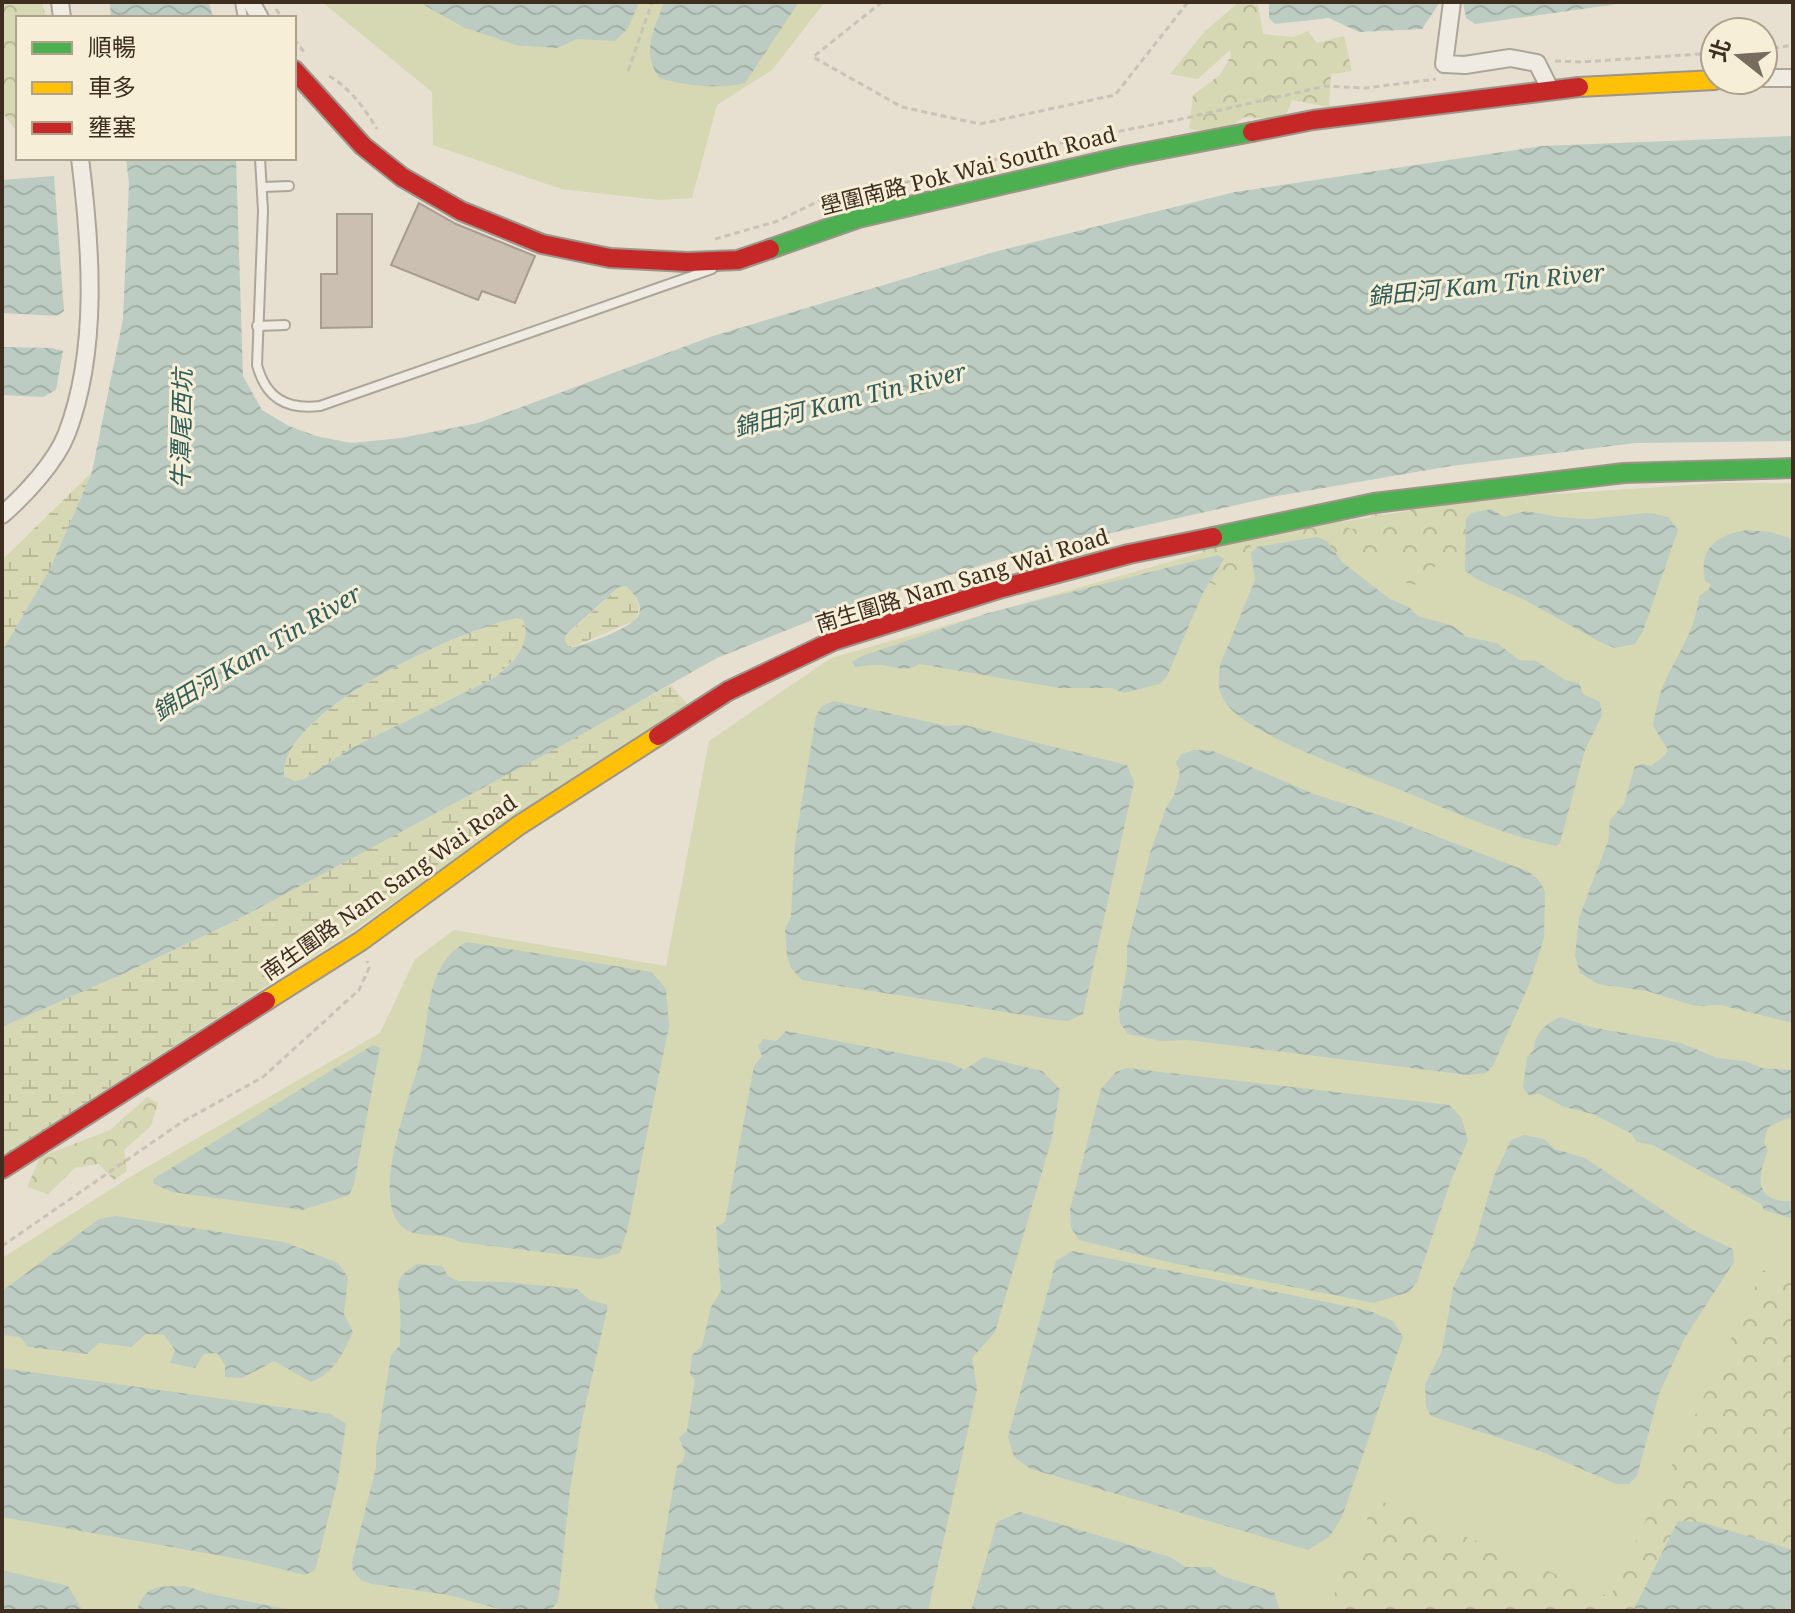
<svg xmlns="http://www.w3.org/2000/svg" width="1795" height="1613" viewBox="0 0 1795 1613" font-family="'Noto Serif','Noto Sans TC',serif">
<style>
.green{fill:#d6d7b3}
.forest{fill:url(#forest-crowns)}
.wetland{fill:url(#wetland-marsh)}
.water{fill:url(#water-waves);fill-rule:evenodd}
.building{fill:#cbbfb2;stroke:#a89c90;stroke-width:2}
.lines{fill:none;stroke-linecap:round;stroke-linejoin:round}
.lane-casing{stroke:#ada599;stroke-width:12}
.street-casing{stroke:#ada599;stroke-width:20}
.fast-casing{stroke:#9c958a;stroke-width:22}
.slow-casing{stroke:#9c958a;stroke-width:22}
.jam-casing{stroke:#9c958a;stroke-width:22}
.path{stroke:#c8c2b9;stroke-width:3;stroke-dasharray:6 4;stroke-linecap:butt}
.lane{stroke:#efebe3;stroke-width:8}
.street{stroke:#efebe3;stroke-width:16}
.fast{stroke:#4caf50;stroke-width:18}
.slow{stroke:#ffc107;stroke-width:18}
.jam{stroke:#c62828;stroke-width:18}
.labels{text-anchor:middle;stroke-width:6;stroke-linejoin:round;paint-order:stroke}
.street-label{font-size:22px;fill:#3d2e20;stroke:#f7eed8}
.water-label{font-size:24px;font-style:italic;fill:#2f5d5a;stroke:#f7eed8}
</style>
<defs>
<pattern id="forest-crowns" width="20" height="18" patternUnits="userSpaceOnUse" patternTransform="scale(2)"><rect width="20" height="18" fill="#d6d7b3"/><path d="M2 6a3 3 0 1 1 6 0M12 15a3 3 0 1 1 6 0" fill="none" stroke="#b9b99a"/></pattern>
<pattern id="wetland-marsh" width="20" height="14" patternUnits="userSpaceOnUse" patternTransform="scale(2)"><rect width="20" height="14" fill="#d6d7b3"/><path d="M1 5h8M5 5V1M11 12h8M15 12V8" fill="none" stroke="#b9b99a"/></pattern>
<pattern id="water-waves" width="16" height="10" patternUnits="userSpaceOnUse" patternTransform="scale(2)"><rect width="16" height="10" fill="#bcccc2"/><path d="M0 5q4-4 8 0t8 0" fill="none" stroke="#a2b0a6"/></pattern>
</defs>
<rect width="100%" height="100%" fill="#e7e0d1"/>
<g class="green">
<path d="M322 2H825L772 70 717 105 692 198 659 200 561 189 433 145 432 92Z"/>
<path d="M1720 483H1793V1611H2V1258L135 1174 380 1033 415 959 454 930 666 966 709 741 831 658 1264 535 1478 499Z"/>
</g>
<g class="forest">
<path d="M2 2H42L46 18H18V133L2 112Z"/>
<path d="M1239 2 1258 5 1263 34 1294 37 1308 31 1317 43 1344 36 1352 71 1331 74 1329 107 1292 100 1284 120 1245 117 1219 133 1189 129 1193 95 1220 75 1231 56 1230 50 1198 79 1170 74 1205 31Z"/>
<path d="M1472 496 1482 523 1477 540 1436 563 1428 587 1402 582 1397 561 1369 557 1352 550 1326 566 1296 545 1307 522 1339 519 1350 529 1362 528 1375 511 1401 522 1417 503Z"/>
<path d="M1242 536 1250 545 1262 566C1233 591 1233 590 1196 580L1204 546Z"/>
<path d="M147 1097 158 1103 151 1126 124 1150 127 1171 114 1180 98 1164 75 1168 48 1194 27 1187 40 1157 110 1130Z"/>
<path d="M1763 1270 1793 1281V1611H1327L1376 1499 1610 1597Z"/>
</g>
<g class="wetland">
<path d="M92 472 50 569 2 651V560Z"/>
<path d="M626 586C637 597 644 608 634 621L570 648 565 641 566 636 619 587Z"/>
<path d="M517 618 523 620C533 645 510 665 492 679L351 748 304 779 295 781 284 776C280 711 463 628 517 618Z"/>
<path d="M671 685 688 705 534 804 354 930 77 1108 2 1161V1027L125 973 231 923Z"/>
</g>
<g class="water">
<path d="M110 2H209L213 18H111Z"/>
<path d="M419 2H639L628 28 615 41 577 39 557 48 516 45 463 27Z"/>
<path d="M664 2H799L745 83C720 90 683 85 659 78 641 50 654 31 664 2Z"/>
<path d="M1269 2H1440L1422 29 1359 32 1329 18 1275 24 1269 18Z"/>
<path d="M1463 2H1632L1475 24 1466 18Z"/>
<path d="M1793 136V441L1635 443 1451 466 1277 496 1017 554 835 611 717 658 559 747 231 923 125 973 2 1027V651L50 569 92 472 123 319 129 184 126 158H236L243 376 262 410 289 426 316 436 351 443 401 438 478 423 713 336 994 252 1235 192 1542 146ZM626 586C633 593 643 603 639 614 635 628 583 645 570 648L565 641 566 635 612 593 619 587ZM517 618 523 620C533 645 510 666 492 679L351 748 304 779 295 781 284 776C279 711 463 628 517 618Z"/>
<path d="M54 176 64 311 57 316 2 313V180Z"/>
<path d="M2 347 52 348 63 351 56 390 43 397 2 395Z"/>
<path d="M1492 509 1504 517 1525 511 1559 517 1589 519 1647 513 1668 517 1678 530 1643 631 1635 644 1615 648 1600 642 1525 600 1478 580 1465 571 1466 519 1471 513Z"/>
<path d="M1747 530 1770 532 1793 539V1023L1721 1005 1695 1006 1647 991 1598 984 1580 973 1575 956 1579 918 1608 841 1610 820 1624 804 1635 766 1643 764 1651 766 1664 756 1668 750 1653 726C1656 710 1659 693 1667 677 1681 649 1696 628 1699 596L1709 589 1711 584 1705 581C1698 547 1718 535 1747 530Z"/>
<path d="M1317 537 1327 541 1342 562 1364 579 1390 599 1409 607 1418 616 1453 626 1467 637 1497 643 1519 660 1536 661 1565 680 1579 683 1583 694 1600 702 1602 715 1585 750 1560 843 1556 846C1500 835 1446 808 1393 787 1353 771 1255 737 1228 706 1217 693 1218 681 1220 665L1255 580 1251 553 1257 547Z"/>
<path d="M1218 555 1224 559 1203 593 1166 678 1159 684 1124 693 1112 688H1059L920 664C907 672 895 667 881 665 873 664 863 667 855 667L852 662 862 656 988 613Z"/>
<path d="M834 701 947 726 965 725 1127 765 1134 782 1083 1014 1068 1021 1056 1020 802 980 791 968 787 956 785 929 791 916 795 843 816 716 822 706Z"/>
<path d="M1194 750 1213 751 1314 794 1394 820 1529 872 1538 879 1545 891 1544 938 1529 985 1493 1066 1486 1073 1468 1075 1187 1040 1161 1041 1128 1034 1120 1023 1119 1010 1127 967V947L1150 853 1166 808 1174 795 1180 773 1176 763 1181 754Z"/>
<path d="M466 942 652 972 666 989 669 1026 627 1231 620 1253 600 1259 459 1242C442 1230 411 1242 398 1222 373 1186 411 1096 421 1056 426 1033 428 991 438 973 445 958 452 951 466 942Z"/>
<path d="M1561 1017 1590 1027 1681 1043 1717 1058 1745 1061 1762 1068 1793 1070V1120L1788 1118 1768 1127 1764 1142 1768 1151C1756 1179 1755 1203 1793 1201V1219L1764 1210 1761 1204 1653 1145 1637 1142 1632 1134 1593 1114 1564 1107 1540 1094 1529 1095 1523 1088 1527 1057 1534 1050C1534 1033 1547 1022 1561 1017Z"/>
<path d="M786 1031 951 1063 964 1070 984 1057 1042 1071 1060 1089 1052 1138 995 1332 972 1358 977 1389 928 1611H660L654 1598 677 1466 683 1461 685 1452 679 1438 687 1431 695 1379 690 1374 692 1355 702 1346 711 1307 721 1291 716 1227 725 1222 754 1066 762 1056 758 1046 763 1039 776 1041Z"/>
<path d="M373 1045 380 1048 354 1184 349 1195 303 1210 172 1192 154 1184 153 1179Z"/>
<path d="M1127 1068 1449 1105 1461 1117 1468 1140 1450 1183 1417 1282 1409 1292 1374 1303 1172 1263 1079 1240 1071 1227 1070 1209 1101 1089 1116 1072Z"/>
<path d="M1525 1135 1544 1139 1555 1149 1585 1158 1691 1229 1733 1249 1734 1262 1684 1339 1659 1394 1637 1476 1629 1484H1616L1545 1453 1431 1416 1426 1406 1425 1385 1442 1351 1453 1288 1474 1245 1494 1176 1511 1140Z"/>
<path d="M116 1216 284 1242 338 1263 348 1277 344 1314 353 1332C343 1354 334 1373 311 1382L274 1361 242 1378 225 1377V1365L217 1353 204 1354 195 1368 170 1363 175 1350 164 1335 146 1334 131 1347 99 1343 87 1354 28 1347 20 1337 2 1335V1291L99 1219Z"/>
<path d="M1072 1251 1370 1311 1393 1321 1403 1337 1342 1517 1330 1536 1308 1550 1031 1469 1014 1457 1008 1437 1056 1261Z"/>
<path d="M417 1264 442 1266 448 1276 458 1281 505 1282 577 1289 590 1300 608 1305 580 1430 570 1490 558 1602 549 1611H506L449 1595 372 1584 361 1580 353 1571 352 1562 376 1468V1449L391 1355 400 1345C400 1332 401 1319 400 1306 399 1282 392 1280 417 1264Z"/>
<path d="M2 1368 331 1414 346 1424 338 1480 315 1570 305 1575 245 1560 2 1517Z"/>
<path d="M1020 1512 1170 1557 1186 1567H1211L1222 1576 1274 1592 1280 1611H971L997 1522Z"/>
<path d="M1678 1521 1701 1522 1793 1550V1611H1633Z"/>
<path d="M2 1570 68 1586 83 1611H2Z"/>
<path d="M185 1586 211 1594 297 1611H137C145 1583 160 1587 185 1586Z"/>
</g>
<g class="building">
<path d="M419 203 456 224 535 256 515 303 482 291 478 300 391 265Z"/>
<path d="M337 214H372V327L321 328V274H337Z"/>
</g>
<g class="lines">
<g class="lane-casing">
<g id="lane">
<path d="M240 2 243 18"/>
<path d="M260 158 263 211 257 365C266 398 286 410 320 406L712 269"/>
<path d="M262 187 289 186"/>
<path d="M257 326 285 325"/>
</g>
</g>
<g class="street-casing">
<g id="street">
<path d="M60 2 62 18"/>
<path d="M251 2 260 18"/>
<path d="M1452 2 1444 64 1465 65 1510 58 1537 63 1550 89"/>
<path d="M1763 78H1793"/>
<path d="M2 515C25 495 56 462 67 433 99 349 91 246 80 158"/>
</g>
</g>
<g class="fast-casing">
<g id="fast">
<path d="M770 249 858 218 1126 156 1252 132"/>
<path d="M1213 537 1374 503 1624 473 1793 468"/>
</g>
</g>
<g class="slow-casing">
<g id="slow">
<path d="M1579 87 1715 80"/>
<path d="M266 1001 361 941 518 826 658 736"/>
</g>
</g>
<g class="jam-casing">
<g id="jam">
<path d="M294 70 363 146 402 177 461 211 542 244 610 258 687 262 738 260 770 249"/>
<path d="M1252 132 1313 120 1579 87"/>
<path d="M658 736 728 691 833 641 1002 588 1129 554 1213 537"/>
<path d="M2 1169 266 1001"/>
</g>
</g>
<g class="path">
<path d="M882 2 813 57 902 107 980 124 1115 95 1188 2"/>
<path d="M276 9 282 18"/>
<path d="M294 39 304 52"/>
<path d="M1763 50 1793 45"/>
<path d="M1555 61 1581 62 1715 53"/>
<path d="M628 71 652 2"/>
<path d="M329 76C350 88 365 109 377 129"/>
<path d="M715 239 778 221 835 193 863 185 899 184 1069 141 1177 120 1326 86 1366 88 1436 79"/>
<path d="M2 1246 182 1122 263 1077 359 990 369 968 367 961"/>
</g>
<use href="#lane" class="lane"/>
<use href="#street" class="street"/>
<use href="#fast" class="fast"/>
<use href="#slow" class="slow"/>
<use href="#jam" class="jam"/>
</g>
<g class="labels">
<g class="street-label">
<text transform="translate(968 170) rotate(-14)" y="8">壆圍南路 Pok Wai South Road</text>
<text transform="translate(962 580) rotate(-17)" y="8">南生圍路 Nam Sang Wai Road</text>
<text transform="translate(389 887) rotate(-35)" y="8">南生圍路 Nam Sang Wai Road</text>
</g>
<g class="water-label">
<text transform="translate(1486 285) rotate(-6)" y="8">錦田河 Kam Tin River</text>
<text transform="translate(850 400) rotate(-14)" y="8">錦田河 Kam Tin River</text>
<text transform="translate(182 429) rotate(-89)" y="8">牛潭尾西坑</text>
<text transform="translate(257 653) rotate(-31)" y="8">錦田河 Kam Tin River</text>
</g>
</g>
<rect width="1795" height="1613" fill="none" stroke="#3d2e20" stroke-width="8"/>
<rect x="16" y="16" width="280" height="144" fill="#f7eed8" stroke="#ada18e" stroke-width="2"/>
<rect x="32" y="42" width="40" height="12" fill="#4caf50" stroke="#ada18e" stroke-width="2"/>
<text x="88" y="56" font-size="24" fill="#3d2e20">順暢</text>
<rect x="32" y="82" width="40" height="12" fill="#ffc107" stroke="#ada18e" stroke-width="2"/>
<text x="88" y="96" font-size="24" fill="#3d2e20">車多</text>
<rect x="32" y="122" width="40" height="12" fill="#c62828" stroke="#ada18e" stroke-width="2"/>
<text x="88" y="136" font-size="24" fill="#3d2e20">壅塞</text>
<g transform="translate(1739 56) rotate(287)"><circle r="38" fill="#f7eed8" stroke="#ada18e" stroke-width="2"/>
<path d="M0-6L14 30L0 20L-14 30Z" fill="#786c5e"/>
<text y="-12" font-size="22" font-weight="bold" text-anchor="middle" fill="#3d2e20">北</text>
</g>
</svg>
